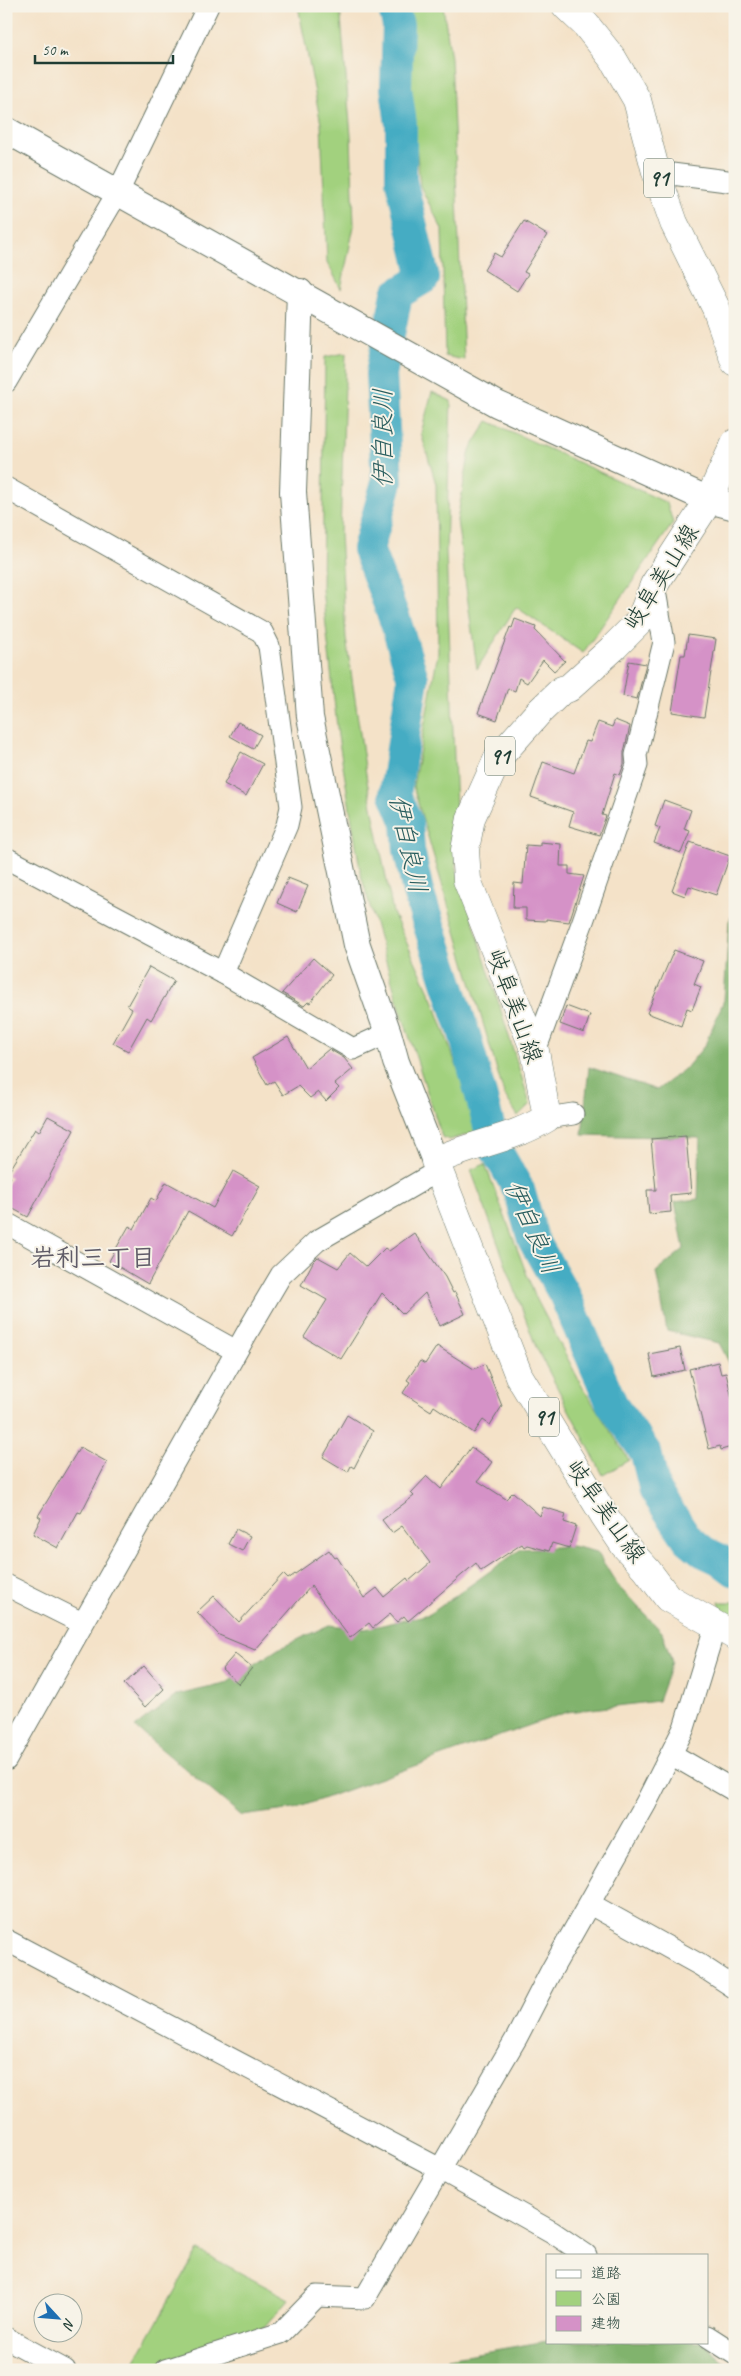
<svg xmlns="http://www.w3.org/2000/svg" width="741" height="2376" viewBox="0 0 741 2376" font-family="Caveat,'Klee One',sans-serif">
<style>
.green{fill:#a2d17e;stroke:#608759}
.forest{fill:#81b36d;stroke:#507850}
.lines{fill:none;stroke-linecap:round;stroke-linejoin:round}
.river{stroke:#44acc3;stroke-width:32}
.building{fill:#d592c7}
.minor-casing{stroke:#6a7768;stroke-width:23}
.tertiary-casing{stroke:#6a7768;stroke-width:28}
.primary-casing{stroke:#6a7768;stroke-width:29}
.minor{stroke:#fff;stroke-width:21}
.tertiary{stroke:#fff;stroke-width:26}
.primary{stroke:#fff;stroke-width:28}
.labels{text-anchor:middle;stroke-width:4;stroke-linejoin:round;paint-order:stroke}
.shield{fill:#f7f3e8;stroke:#60746a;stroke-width:1}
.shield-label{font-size:22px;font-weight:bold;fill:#1f3d34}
.street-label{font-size:24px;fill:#1f3d34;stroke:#f7f3e8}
.water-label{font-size:25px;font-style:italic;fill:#2a5e5f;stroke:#f7f3e8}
.neighbourhood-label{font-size:25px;font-weight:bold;fill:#5f5b67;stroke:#f7f3e8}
</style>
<rect width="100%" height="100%" fill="#f7f3e8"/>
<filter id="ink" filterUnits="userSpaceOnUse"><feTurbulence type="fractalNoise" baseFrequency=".02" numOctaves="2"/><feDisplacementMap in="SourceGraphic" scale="10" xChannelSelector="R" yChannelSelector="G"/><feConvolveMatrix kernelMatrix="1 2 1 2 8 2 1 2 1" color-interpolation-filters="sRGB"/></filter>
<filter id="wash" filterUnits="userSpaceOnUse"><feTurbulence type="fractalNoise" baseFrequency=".0096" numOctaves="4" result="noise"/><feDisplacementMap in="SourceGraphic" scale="20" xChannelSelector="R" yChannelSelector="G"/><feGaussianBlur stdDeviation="1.12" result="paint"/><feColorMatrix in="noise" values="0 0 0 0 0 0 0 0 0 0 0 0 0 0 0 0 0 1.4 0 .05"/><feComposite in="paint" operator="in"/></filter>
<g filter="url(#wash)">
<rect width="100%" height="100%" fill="#f4e2c8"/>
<g class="green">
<path d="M298 6H340L351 136 354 226 341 289 327 262 321 124Z"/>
<path d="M403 6H443L451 58 464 360 445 356 442 229 420 186Z"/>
<path d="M346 353 340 534 346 638 367 781 393 913 433 1000 480 1131 449 1140 442 1137 397 999 361 875 338 736 322 589 325 357Z"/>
<path d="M432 392 451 401 446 550 456 809V866L530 1104 518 1116 504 1094 413 786 438 653 436 484 421 433Z"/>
<path d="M488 421 667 503 673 523 583 653 516 607 477 669 457 520 470 450Z"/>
<path d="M485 1164 535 1296 583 1388 629 1460 603 1475 536 1347 471 1170Z"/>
<path d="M719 1602H735V1619L723 1617Z"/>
<path d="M198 2250 289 2299 265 2327 154 2370H143L132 2366Z"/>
</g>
<g class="forest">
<path d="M735 910V1374L719 1343 667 1331 656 1272 684 1249 675 1202 698 1199 700 1138 582 1135 589 1067 657 1090 687 1067 705 1045 724 1000 729 921Z"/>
<path d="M572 1546 597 1552 618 1586 662 1632 672 1662 658 1701 567 1712 294 1809 242 1816 135 1727 177 1695 225 1684 278 1649 329 1625 365 1629 430 1614 521 1549Z"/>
<path d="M547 2341 701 2342 734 2370H443L448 2358Z"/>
</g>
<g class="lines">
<path class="river" d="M393 6 398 25 396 88 401 124V180L424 278 397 294 381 374 387 482 368 549 395 620 413 679 395 794 407 823 409 850 418 892 465 1036 495 1148 519 1190 533 1239 565 1296 612 1404 646 1453 655 1491 688 1539 704 1552 719 1559 735 1571"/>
</g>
<g id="blocks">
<g class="building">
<path d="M524 221 547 235 524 272 528 274 517 291 484 270 494 253 501 257Z"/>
<path d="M515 619 536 627 535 630 565 661 554 671 543 660 527 683 519 678 515 691 508 688 497 720 478 713 510 627 512 628Z"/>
<path d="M688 635 716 639 704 717 672 712 681 655H685Z"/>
<path d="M629 661 646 664 637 699 623 696Z"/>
<path d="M615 720 630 726 624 752V764L620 775 615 773 602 815 606 816 599 835 569 826 573 812 531 797 543 762 574 773 586 741 590 742 598 722 612 727Z"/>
<path d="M238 722 261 735 253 749 230 736Z"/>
<path d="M241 752 263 764 246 796 224 784Z"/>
<path d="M664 800 691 810 684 829 690 831 681 853 654 843 660 828 655 826Z"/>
<path d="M540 842 561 844 560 866H569V874L584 876 569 922 546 919V921L526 920V908H513L514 883 523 884 526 845 540 846Z"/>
<path d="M690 842 730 856 716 895 689 886 685 896 672 891Z"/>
<path d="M288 878 308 886 297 912 277 903Z"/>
<path d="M674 950 703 961 694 984 701 987 692 1010 687 1008 681 1026 647 1013Z"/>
<path d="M313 958 332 975 310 1003 308 1002 304 1006 282 993Z"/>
<path d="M149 967 174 981 151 1020 147 1017 128 1051 113 1043 132 1009 127 1006Z"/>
<path d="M566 1006 590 1015 584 1033 560 1024Z"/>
<path d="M288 1037 306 1068 329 1049 344 1058 353 1069 335 1084 339 1088 326 1101 318 1092 310 1098 298 1086 283 1095 274 1081 267 1085 252 1058Z"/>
<path d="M48 1116 74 1130 28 1217 6 1205V1185L11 1177 7 1175 35 1129 39 1132Z"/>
<path d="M686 1136 691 1193 670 1195 671 1212 649 1214 647 1190H656L651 1139Z"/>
<path d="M233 1171 260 1186 232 1236 188 1211 148 1284 109 1261 129 1226 134 1229 151 1198 156 1201 166 1182 213 1208Z"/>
<path d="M414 1233 445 1277 453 1293 455 1292 465 1314 440 1326 425 1293 403 1314 382 1293 341 1359 304 1337 327 1300 301 1285 313 1262 318 1257 338 1268 350 1253 366 1267 385 1248 389 1251Z"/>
<path d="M437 1346 474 1369 485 1364 502 1406 490 1425 483 1420 474 1433 434 1406 431 1411 403 1393 410 1382 407 1380 420 1361 425 1364Z"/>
<path d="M680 1348 685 1370 654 1377 649 1354Z"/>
<path d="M718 1362 721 1374 726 1373 735 1411V1446L721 1450 720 1446 709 1449 689 1369Z"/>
<path d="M347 1415 373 1431 354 1468 351 1466 348 1472 323 1457Z"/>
<path d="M80 1447 107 1462 81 1513 78 1512 58 1548 33 1534 41 1518 38 1516Z"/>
<path d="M471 1447 492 1462 478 1481 506 1499 513 1492 540 1516 543 1507 566 1514 564 1522 576 1526 569 1548 552 1543 549 1551 527 1545 524 1547 522 1544 481 1571 476 1563 408 1621 404 1616 397 1622 390 1614 373 1628 369 1623 350 1638 311 1586 255 1650 219 1635 197 1612 214 1596 239 1622 283 1574 288 1579 329 1550 335 1558 337 1557 364 1598 377 1588 384 1597 407 1578 409 1581 430 1563 402 1526 392 1533 382 1520 414 1496 411 1493 427 1476 441 1489Z"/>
<path d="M236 1529 250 1536 242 1551 228 1544Z"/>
<path d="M235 1654 252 1668 239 1684 222 1669Z"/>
<path d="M144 1666 164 1689 145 1707 124 1684Z"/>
</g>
</g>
</g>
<g filter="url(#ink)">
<use href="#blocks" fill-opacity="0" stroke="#6a7768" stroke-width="1"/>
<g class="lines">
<g class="minor-casing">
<g id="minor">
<path d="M656 172 735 182"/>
<path d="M6 382 118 192 208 6"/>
<path d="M6 488 262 632 269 646 291 807 287 825 223 973"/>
<path d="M6 858 223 973 353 1049 388 1033"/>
<path d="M535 1051 583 921 637 765 636 755 664 642 654 585"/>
<path d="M547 1118 573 1114"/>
<path d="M6 1223 236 1351"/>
<path d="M6 1585 82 1623"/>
<path d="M671 1754 735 1791"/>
<path d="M6 1760 248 1331 281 1275 317 1241 438 1171"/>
<path d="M590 1904 700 1965 735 1988"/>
<path d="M6 1940 440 2169 552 2232 586 2255"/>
<path d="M707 2336 735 2354"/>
<path d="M6 2338 65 2370"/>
<path d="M165 2370 281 2333 317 2296 365 2298 517 2037 551 1971 646 1803 684 1728 715 1627"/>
</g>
</g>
<g class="tertiary-casing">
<g id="tertiary">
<path d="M6 130 497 404 709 500 735 507"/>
<path d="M300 292 293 492 310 717 357 945 388 1033 396 1062 435 1161"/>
</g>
</g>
<g class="primary-casing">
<g id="primary">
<path d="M566 6 586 25 613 59 637 100 656 172 674 223 716 308 735 362"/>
<path d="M735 443 709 500 654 585 640 621 612 649 569 688 562 690 538 713 498 758 471 818 465 850 467 880 535 1051 547 1118C513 1139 471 1144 435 1161L519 1376 604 1515 624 1545 647 1570 668 1598 735 1636"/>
</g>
</g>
<use href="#minor" class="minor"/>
<use href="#tertiary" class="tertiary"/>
<use href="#primary" class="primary"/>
</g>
</g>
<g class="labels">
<g class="shield">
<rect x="644" y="158.5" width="30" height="39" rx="4"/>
<rect x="485" y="736.5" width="30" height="39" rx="4"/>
<rect x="529" y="1397.5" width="30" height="39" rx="4"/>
</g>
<g class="shield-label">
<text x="659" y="186">91</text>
<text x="500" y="764">91</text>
<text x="544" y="1425">91</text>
</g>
<g class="street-label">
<text transform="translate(661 577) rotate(-58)" y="8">岐阜美山線</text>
<text transform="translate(515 1006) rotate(70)" y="8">岐阜美山線</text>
<text transform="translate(606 1511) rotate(55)" y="8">岐阜美山線</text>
</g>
<g class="water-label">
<text transform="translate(382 438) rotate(-90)" y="9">伊自良川</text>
<text transform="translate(409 844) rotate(78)" y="9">伊自良川</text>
<text transform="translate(533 1227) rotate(66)" y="9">伊自良川</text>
</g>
<g class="neighbourhood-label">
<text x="93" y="1266">岩利三丁目</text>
</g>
</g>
<rect width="741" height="2376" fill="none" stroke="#f7f3e8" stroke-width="25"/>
<rect x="546" y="2254" width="162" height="90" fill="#f7f3e8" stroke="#a1aaa0"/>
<rect x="556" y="2270" width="25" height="8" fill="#ffffff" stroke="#a1aaa0"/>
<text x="591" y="2278" font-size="15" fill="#1f3d34">道路</text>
<rect x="556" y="2291" width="25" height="15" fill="#a2d17e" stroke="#a1aaa0"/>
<text x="591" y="2304" font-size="15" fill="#1f3d34">公園</text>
<rect x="556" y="2316" width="25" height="15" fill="#d592c7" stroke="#a1aaa0"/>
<text x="591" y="2328" font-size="15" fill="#1f3d34">建物</text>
<g transform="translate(58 2318) rotate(116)"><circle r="24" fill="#f7f3e8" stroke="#a1aaa0"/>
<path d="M0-4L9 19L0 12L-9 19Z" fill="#1f6fb2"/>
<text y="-8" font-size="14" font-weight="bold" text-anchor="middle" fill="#1f3d34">N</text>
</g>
<path d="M35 55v8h138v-8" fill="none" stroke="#1f3d34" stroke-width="2.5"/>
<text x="42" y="55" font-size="15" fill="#1f3d34" stroke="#f7f3e8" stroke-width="4" paint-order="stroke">50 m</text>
</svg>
